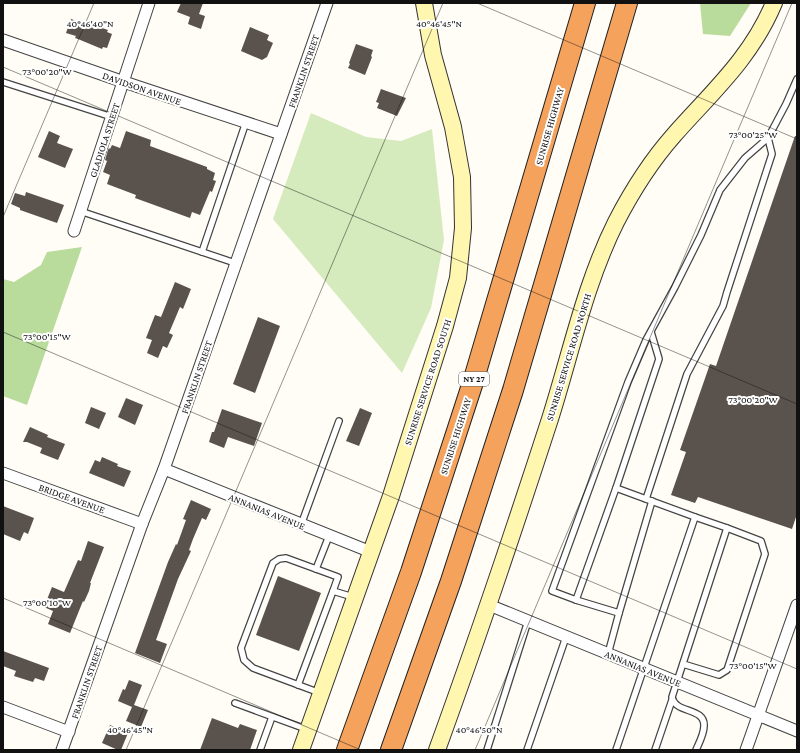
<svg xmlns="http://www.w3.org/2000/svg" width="800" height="753" viewBox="0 0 800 753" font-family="'Crimson Pro',serif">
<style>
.green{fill:#d5ebbd}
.forest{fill:#b9dc9c}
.building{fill:#5a524d}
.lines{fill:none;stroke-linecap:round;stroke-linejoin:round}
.service-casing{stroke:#444;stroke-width:8}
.minor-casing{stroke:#444;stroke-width:13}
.secondary-casing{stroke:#333;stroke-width:18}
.motorway-casing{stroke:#222;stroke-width:22}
.service{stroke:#fff;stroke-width:5.5}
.minor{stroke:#fff;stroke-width:11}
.secondary{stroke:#fff6b0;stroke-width:16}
.motorway{stroke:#f5a25d;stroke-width:20}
.ticks{fill:none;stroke:#111;stroke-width:1;stroke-opacity:0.45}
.labels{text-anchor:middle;stroke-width:4;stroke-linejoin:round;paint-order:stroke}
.shield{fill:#fff;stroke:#585858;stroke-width:1}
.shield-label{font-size:9px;font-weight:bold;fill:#111}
.street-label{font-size:10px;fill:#111;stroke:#fff}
.ticks-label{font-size:10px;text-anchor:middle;fill:#111;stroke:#fff;stroke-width:4;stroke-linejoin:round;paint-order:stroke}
</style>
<rect width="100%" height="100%" fill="#fffdf5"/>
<path class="green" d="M311 113 366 137 401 141 432 129 444 240 431 308 402 373 273 219Z"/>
<g class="forest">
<path d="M700 3H751L730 36 703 34Z"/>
<path d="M82 247 27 405 3 396V279L14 282 41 265 47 252Z"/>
</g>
<g class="building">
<path d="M181 3H203L199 14 205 16 201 29 188 24 190 17 177 12Z"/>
<path d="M71 19 85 24V22L108 30 107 32 112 34 107 48 103 47 102 49 78 39 75 38 76 36 66 33Z"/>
<path d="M250 27 269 35 267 40 273 43 267 57 262 60 241 51Z"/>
<path d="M356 44 373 50 371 56 372 57 365 75 348 68 350 64 349 63Z"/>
<path d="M381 89 406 98 397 116 377 108 379 103 376 102Z"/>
<path d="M49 131 60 136 57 143 73 149 65 168 38 157Z"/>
<path d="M126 131 151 140 150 146 207 167V169L215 173 213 180 216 181 212 192 210 191 200 215 192 212 190 218 135 198 136 195 107 184 110 175 103 172 107 161 105 160 108 150 109 148 110 149 112 145 120 148Z"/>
<path d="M795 136H797V514L792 529 698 497 695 503 671 495 686 452 680 450 710 364 716 366Z"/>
<path d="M26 192 64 205 57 223 20 210V208L11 204 15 193 25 196Z"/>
<path d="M175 282 191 289 183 309 180 307 169 333 173 335 167 348 163 346 158 358 147 353 152 340 146 338 155 315 161 317Z"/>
<path d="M258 317 280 326 255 393 233 384Z"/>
<path d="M126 398 143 405 135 425 118 417Z"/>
<path d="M91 407 106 413 99 429 85 423Z"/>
<path d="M360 408 372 413 359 446 346 441Z"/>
<path d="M222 409 262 423 254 446 228 437 224 448 209 442 212 432H214Z"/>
<path d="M30 427 48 435 47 437 65 444 58 460 40 453 42 448 27 442H23Z"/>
<path d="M102 457 118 464 117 466 131 471 124 487 89 473 95 460 100 462Z"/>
<path d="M191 500 211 509 206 520 202 518 193 539 189 550 191 551 178 579 156 640 167 644 160 663 135 653 168 562 176 544 177 545 186 520 183 519Z"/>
<path d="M3 506 34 518 28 534 24 532 20 541 3 534Z"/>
<path d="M88 541 104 547 90 583H91L89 591 84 602 83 601 70 633 48 624 53 611 44 607 52 587 64 592 78 560 81 561Z"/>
<path d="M278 576 321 593 299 651 256 635Z"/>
<path d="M3 651 49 668 44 681 35 678 33 682 14 676 16 671 3 666Z"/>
<path d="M129 680 142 685 134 705 148 710 141 727 126 721 132 707 118 701 123 689 125 690Z"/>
<path d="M212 718 238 728 240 724 257 730 250 750H200Z"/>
<path d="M110 725 128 733 121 750H118L102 743Z"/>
</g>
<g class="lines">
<g class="service-casing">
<g id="service">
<path d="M3 82 112 117"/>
<path d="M80 211 235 263"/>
<path d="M202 252 246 122"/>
<path d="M616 488 659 359 651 332"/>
<path d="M646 499 687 374 723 306 727 292 772 154 768 138"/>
<path d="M695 517 727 528 672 697C675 714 705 707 704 726 704 734 699 743 696 750"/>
<path d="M301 525 339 421"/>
<path d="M316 569 329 536"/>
<path d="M576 600 552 591 628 382 646 340 675 287 701 235 720 190 745 158 768 138 786 104 797 79"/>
<path d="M619 613 652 501"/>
<path d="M608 654 619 613 576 600 616 488 695 517 616 750"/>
<path d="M683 664 719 675 727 670 765 554 761 541 727 528"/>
<path d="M298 685 333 591 353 597"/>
<path d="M320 693 253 668 244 660 241 648 273 563 279 559 286 558 338 577 333 591"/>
<path d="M235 703 306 729"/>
<path d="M260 750 272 717"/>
<path d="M487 750 528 621"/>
<path d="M527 750 566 637"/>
<path d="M655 750 672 700"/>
</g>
</g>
<g class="minor-casing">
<g id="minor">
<path d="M3 40 124 82 281 134"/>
<path d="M74 231 149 3"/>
<path d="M164 469 371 552"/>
<path d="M3 473 142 524"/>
<path d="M489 605 797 731"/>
<path d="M3 707 69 732"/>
<path d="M62 750 142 524 164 469 327 3"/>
<path d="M746 750 797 605"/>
</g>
</g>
<g class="secondary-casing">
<g id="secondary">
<path d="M301 750 391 496 445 326 458 278 463 228 462 177 453 127 433 55 424 3"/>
<path d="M437 750C477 640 514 530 550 419 571 353 585 284 616 222 632 191 651 161 674 135 712 92 751 58 774 3"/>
</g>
</g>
<g class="motorway-casing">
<g id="motorway">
<path d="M347 750 411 572 473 382 585 3"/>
<path d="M391 750 451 581 513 390 627 3"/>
</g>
</g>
<use href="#service" class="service"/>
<use href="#minor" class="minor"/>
<use href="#secondary" class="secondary"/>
<use href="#motorway" class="motorway"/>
</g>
<path class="ticks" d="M477 3 797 139M3 67 797 404M3 217 94 3M3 332 797 669M3 598 361 750M126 750 443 3M475 750 792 3"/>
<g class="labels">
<rect class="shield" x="459" y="372" width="30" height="14" rx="3"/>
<g class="shield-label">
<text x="474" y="382">NY 27</text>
</g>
<g class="street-label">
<text transform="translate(303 71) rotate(-71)" y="4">FRANKLIN STREET</text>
<text transform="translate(142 88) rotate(19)" y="4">DAVIDSON AVENUE</text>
<text transform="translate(549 126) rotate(-74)" y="4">SUNRISE HIGHWAY</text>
<text transform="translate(104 140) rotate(-72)" y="4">GLADIOLA STREET</text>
<text transform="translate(568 357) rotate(-73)" y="4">SUNRISE SERVICE ROAD NORTH</text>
<text transform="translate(196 377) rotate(-71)" y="4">FRANKLIN STREET</text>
<text transform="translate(427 382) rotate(-72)" y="4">SUNRISE SERVICE ROAD SOUTH</text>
<text transform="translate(455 436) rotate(-72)" y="4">SUNRISE HIGHWAY</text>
<text transform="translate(72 498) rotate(20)" y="4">BRIDGE AVENUE</text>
<text transform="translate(267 511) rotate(22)" y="4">ANNANIAS AVENUE</text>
<text transform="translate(643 668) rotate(22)" y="4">ANNANIAS AVENUE</text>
<text transform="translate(86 682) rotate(-71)" y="4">FRANKLIN STREET</text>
</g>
</g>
<g class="ticks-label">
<text x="90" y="27">40°46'40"N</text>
<text x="439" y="27">40°46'45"N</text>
<text x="47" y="75">73°00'20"W</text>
<text x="753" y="138">73°00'25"W</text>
<text x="47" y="340">73°00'15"W</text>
<text x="753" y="403">73°00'20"W</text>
<text x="47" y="606">73°00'10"W</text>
<text x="753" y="669">73°00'15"W</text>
<text x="130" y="733">40°46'45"N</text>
<text x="479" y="733">40°46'50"N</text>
</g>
<rect width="800" height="753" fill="none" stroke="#111111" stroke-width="8"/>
</svg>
